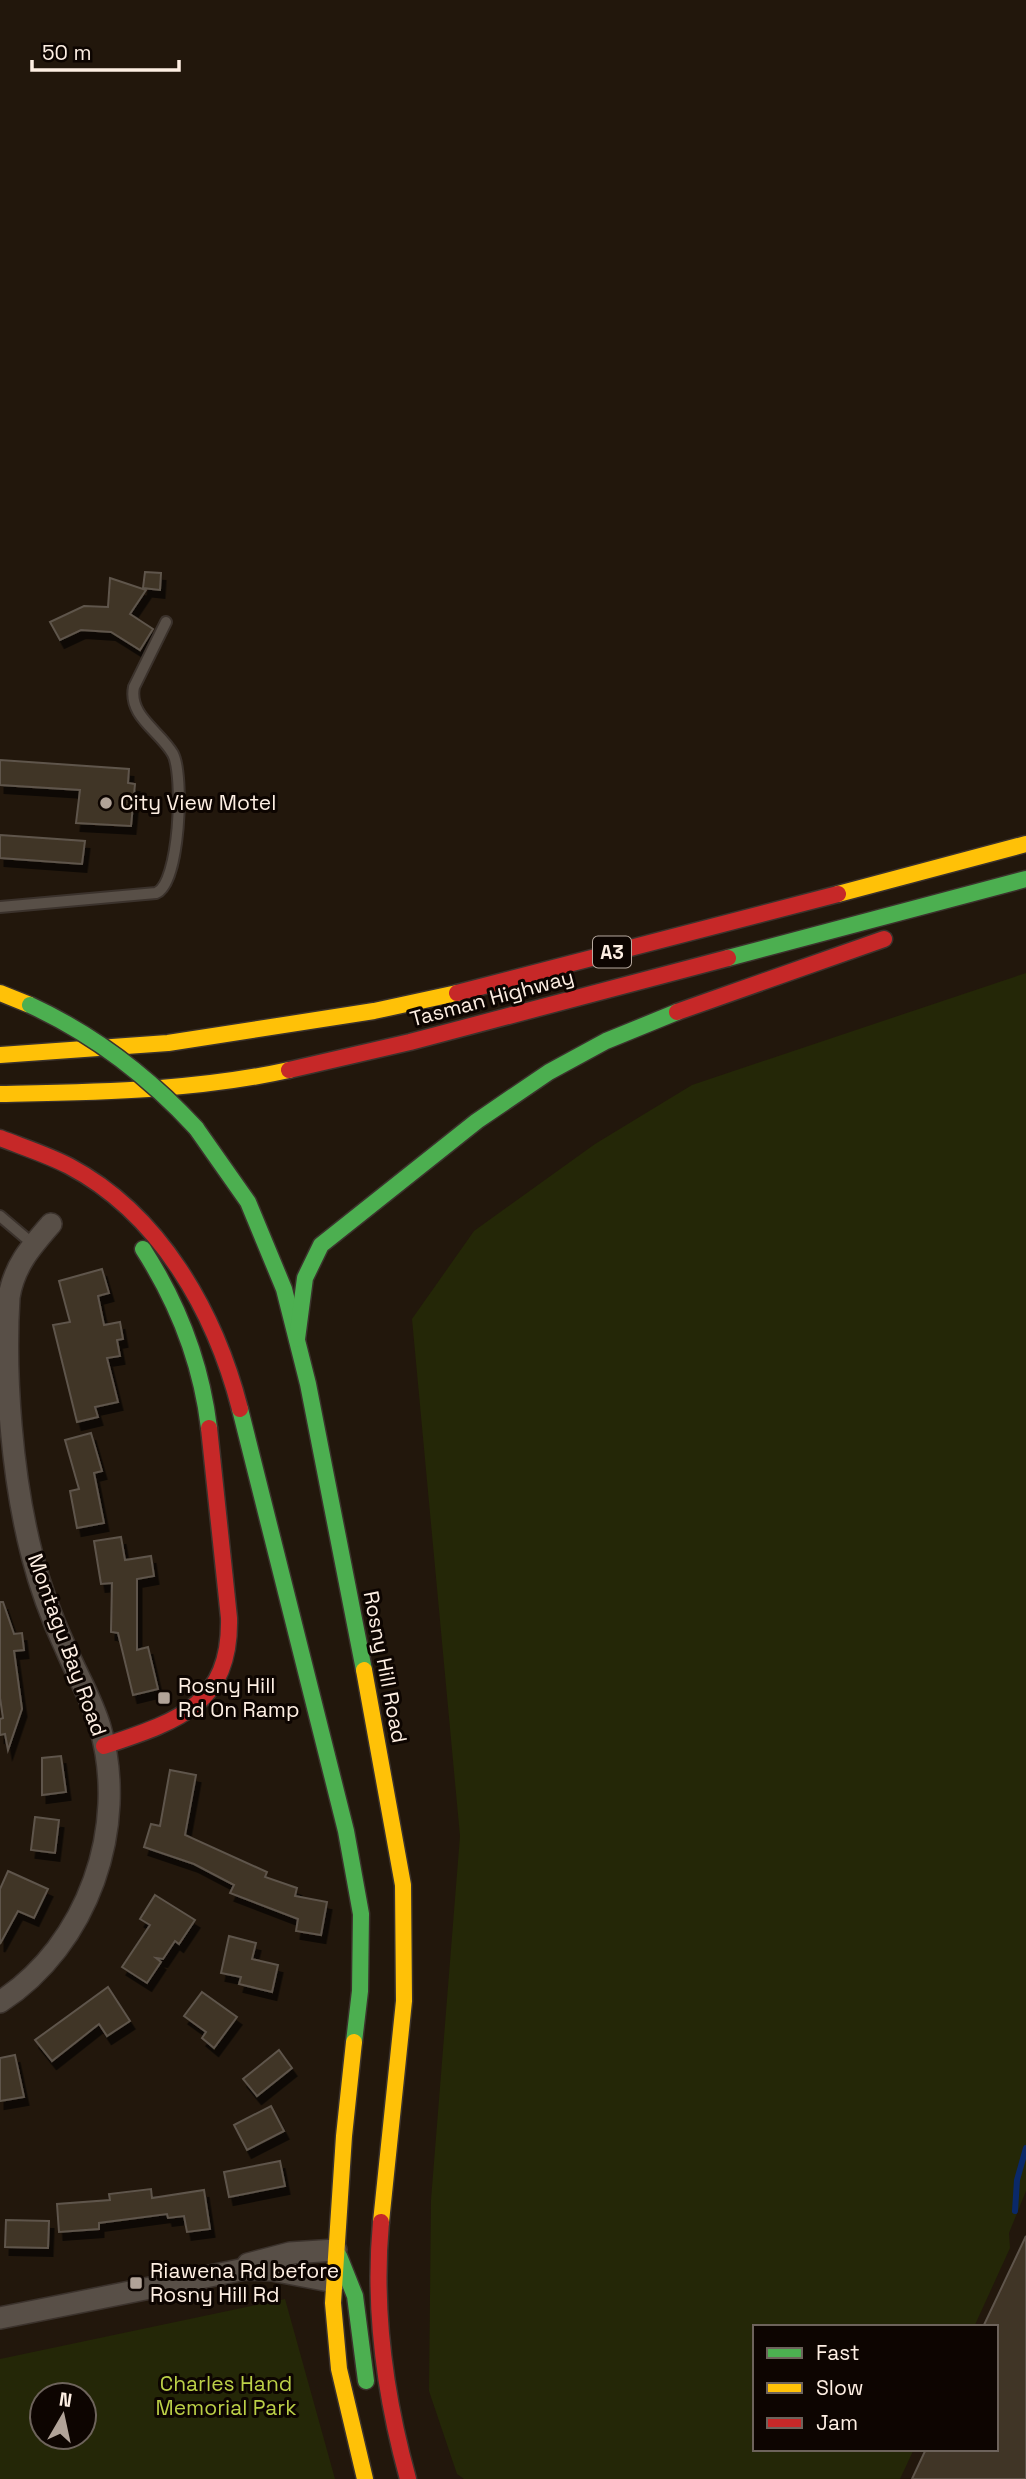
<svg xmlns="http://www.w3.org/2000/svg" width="1026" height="2479" viewBox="0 0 1026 2479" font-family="'Space Grotesk',sans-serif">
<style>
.green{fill:#242707;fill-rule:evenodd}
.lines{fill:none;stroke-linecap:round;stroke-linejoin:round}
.stream{stroke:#0a2969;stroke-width:6}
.building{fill:#403426;stroke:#5e554b;stroke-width:2;filter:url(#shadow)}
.lane-casing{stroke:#3b322c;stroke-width:14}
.street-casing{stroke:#3b322c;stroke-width:24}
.fast-casing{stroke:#3b322c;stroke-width:19}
.slow-casing{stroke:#3b322c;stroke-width:19}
.jam-casing{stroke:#3b322c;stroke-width:19}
.lane{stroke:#584f47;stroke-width:10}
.street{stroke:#584f47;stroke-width:21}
.fast{stroke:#4caf50;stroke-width:16}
.slow{stroke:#ffc107;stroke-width:16}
.jam{stroke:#c62828;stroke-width:16}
.fast-bridge-casing{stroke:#3b322c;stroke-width:19;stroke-linecap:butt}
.fast-bridge{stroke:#4caf50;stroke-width:16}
.poi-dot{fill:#b1a398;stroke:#0d0501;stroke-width:2.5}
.labels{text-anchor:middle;stroke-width:6;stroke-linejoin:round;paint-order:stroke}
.shield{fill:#0d0501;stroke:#b6a99f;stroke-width:2}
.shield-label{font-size:19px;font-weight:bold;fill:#feefe3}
.poi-label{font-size:21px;fill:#feefe3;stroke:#0d0501;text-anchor:start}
.street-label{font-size:21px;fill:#feefe3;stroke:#0d0501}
.park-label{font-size:21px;fill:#bcd047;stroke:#0d0501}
</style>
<defs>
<filter id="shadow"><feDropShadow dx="4.5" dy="8" stdDeviation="0" flood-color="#0009"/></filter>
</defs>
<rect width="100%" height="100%" fill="#22170c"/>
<g class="green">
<path d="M1026 973V2191L1009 2233 1010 2248 974 2327H755V2449H914L900 2479H464L457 2474 429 2391 431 2200 460 1836 412 1319 474 1231 595 1144 692 1085Z"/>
<path d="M285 2299 335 2479H0V2359ZM42 2395H84V2437H42Z"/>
</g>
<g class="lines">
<path class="stream" d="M1015 2211 1017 2180 1026 2148"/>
</g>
<g class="building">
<path d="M145 572 161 573 160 590 143 588Z"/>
<path d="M110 578 146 590 130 614 153 629 140 650 111 632 81 630 60 640 50 622 84 606 108 607Z"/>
<path d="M0 760 129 769 128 783 135 784 131 826 76 823 80 790 0 785Z"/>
<path d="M0 835 85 841 82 864 0 858Z"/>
<path d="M102 1269 109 1293 98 1296 104 1325 120 1322 123 1339 117 1340 120 1356 107 1358 118 1402 95 1407 98 1417 77 1422 53 1325 70 1322 59 1281Z"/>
<path d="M91 1433 102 1471 94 1473 104 1523 77 1528 70 1491 79 1489 65 1440Z"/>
<path d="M121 1537 125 1560 151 1556 154 1576 137 1579V1650L148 1647 158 1689 133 1695 118 1633 111 1632 112 1583 101 1584 94 1541Z"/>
<path d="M0 1602H3L14 1634 22 1633 24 1650 14 1651 22 1709 8 1750 5 1734 0 1735V1719L3 1718 0 1698Z"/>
<path d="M61 1756 66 1792 42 1795V1758Z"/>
<path d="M170 1770 196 1775 185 1835 267 1872 265 1877 297 1888 295 1896 327 1902 321 1935 296 1931 298 1919 230 1893 234 1885 194 1864 144 1847 151 1824 160 1826Z"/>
<path d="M35 1817 59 1820 55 1853 31 1850Z"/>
<path d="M8 1871 48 1889 34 1918 18 1911 0 1944V1889Z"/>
<path d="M155 1895 195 1920 179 1944 175 1941 163 1959 156 1958 161 1962 147 1983 122 1967 150 1925 140 1919Z"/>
<path d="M229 1936 256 1943 252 1959 278 1965 272 1992 239 1984 241 1977 221 1973Z"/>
<path d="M108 1987 130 2021 107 2036 99 2024 52 2061 35 2040Z"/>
<path d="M202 1992 237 2017 214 2048 202 2038 206 2032 184 2016Z"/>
<path d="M279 2050 292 2068 257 2096 243 2079Z"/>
<path d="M15 2055 24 2097 0 2101V2058Z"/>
<path d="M271 2106 284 2131 247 2150 234 2125Z"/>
<path d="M280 2161 285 2186 229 2197 224 2172Z"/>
<path d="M151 2189 152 2198 204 2190 210 2229 187 2232 184 2216 168 2218 167 2214 99 2223V2229L59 2232 57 2204 110 2200 109 2194Z"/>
<path d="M6 2220 49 2221 48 2248 5 2247Z"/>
<path d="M1026 2236V2479H912L926 2449H996V2327H983Z"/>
</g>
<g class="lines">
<g class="lane-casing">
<g id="lane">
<path d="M0 907 156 893C180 884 184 775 173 754 160 731 128 716 134 687L166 622"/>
<path d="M0 1216 33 1244"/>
</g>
</g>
<g class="street-casing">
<g id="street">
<path d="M0 2002C88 1945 129 1827 100 1727 92 1700 77 1675 66 1649 52 1619 40 1587 32 1555 12 1478 4 1376 9 1297 14 1266 31 1247 51 1224"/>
<path d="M248 2264 290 2253 336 2250"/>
<path d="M0 2318 245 2269 272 2270 335 2282"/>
</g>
</g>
<g class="fast-casing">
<g id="fast">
<path d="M728 958 1026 879"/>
<path d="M196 1128 248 1202 284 1289 308 1384 364 1670"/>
<path d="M143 1249C179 1305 201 1362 209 1428"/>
<path d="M297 1339 305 1278 321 1245 477 1121 549 1072 606 1041 677 1012"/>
<path d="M240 1409 346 1831 361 1914 360 1991 354 2042"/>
<path d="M339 2256 355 2296 366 2381"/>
</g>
</g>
<g class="slow-casing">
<g id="slow">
<path d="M838 894 1026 844"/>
<path d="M0 993 30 1005"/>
<path d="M0 1055 168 1043 374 1011 457 993"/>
<path d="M0 1094C96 1092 194 1091 289 1070"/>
<path d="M364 1670 403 1885 404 2001 381 2222"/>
<path d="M354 2042 344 2136 333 2303 339 2369 365 2479"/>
</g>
</g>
<g class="jam-casing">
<g id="jam">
<path d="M457 993 838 894"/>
<path d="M677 1012 884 939"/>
<path d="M289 1070 410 1042 728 958"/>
<path d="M0 1138C23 1147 48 1155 69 1166 160 1214 215 1312 240 1409"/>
<path d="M104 1746C175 1722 231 1706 229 1618L209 1428"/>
<path d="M381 2222C373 2308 385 2396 408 2479"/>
</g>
</g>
<use href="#lane" class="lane"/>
<use href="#street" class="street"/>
<use href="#fast" class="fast"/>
<use href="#slow" class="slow"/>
<use href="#jam" class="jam"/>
<g class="fast-bridge-casing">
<path id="fast-bridge" d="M30 1005C95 1035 148 1076 196 1128"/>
</g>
<use href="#fast-bridge" class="fast-bridge"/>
</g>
<g class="poi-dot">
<circle cx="106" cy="803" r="7"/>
<rect x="157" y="1691" width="14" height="14" rx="3.5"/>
<rect x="129" y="2276" width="14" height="14" rx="3.5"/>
</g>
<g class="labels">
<rect class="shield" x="593" y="936.5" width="38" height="31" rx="5"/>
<g class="shield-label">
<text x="612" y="959">A3</text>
</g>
<g class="poi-label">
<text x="120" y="810">City View Motel</text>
<text x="178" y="1693">Rosny Hill<tspan x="178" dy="24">Rd On Ramp</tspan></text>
<text x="150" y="2278">Riawena Rd before<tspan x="150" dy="24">Rosny Hill Rd</tspan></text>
</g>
<g class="street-label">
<text transform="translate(492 998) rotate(-15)" y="7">Tasman Highway</text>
<text transform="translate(67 1645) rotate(70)" y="7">Montagu Bay Road</text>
<text transform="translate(385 1667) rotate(79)" y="7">Rosny Hill Road</text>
</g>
<g class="park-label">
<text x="226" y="2391">Charles Hand<tspan x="226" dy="24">Memorial Park</tspan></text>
</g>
</g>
<rect x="753" y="2325" width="245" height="126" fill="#0d0501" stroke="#6d635b" stroke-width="2"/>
<rect x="767" y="2348" width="35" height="10" fill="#4caf50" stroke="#6d635b" stroke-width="2"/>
<text x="816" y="2360" font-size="21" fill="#feefe3">Fast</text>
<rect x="767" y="2383" width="35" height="10" fill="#ffc107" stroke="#6d635b" stroke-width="2"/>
<text x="816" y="2395" font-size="21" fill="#feefe3">Slow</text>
<rect x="767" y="2418" width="35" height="10" fill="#c62828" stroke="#6d635b" stroke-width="2"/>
<text x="816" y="2430" font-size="21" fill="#feefe3">Jam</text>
<g transform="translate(63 2416) rotate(9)"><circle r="33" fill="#0d0501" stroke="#6d635b" stroke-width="2"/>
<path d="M0-5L12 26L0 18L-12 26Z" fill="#b1a398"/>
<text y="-10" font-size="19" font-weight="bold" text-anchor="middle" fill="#feefe3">N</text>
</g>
<path d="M32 60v10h147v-10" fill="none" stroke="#feefe3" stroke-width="3.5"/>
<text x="42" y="60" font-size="21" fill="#feefe3" stroke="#0d0501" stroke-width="5" paint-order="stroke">50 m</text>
</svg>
